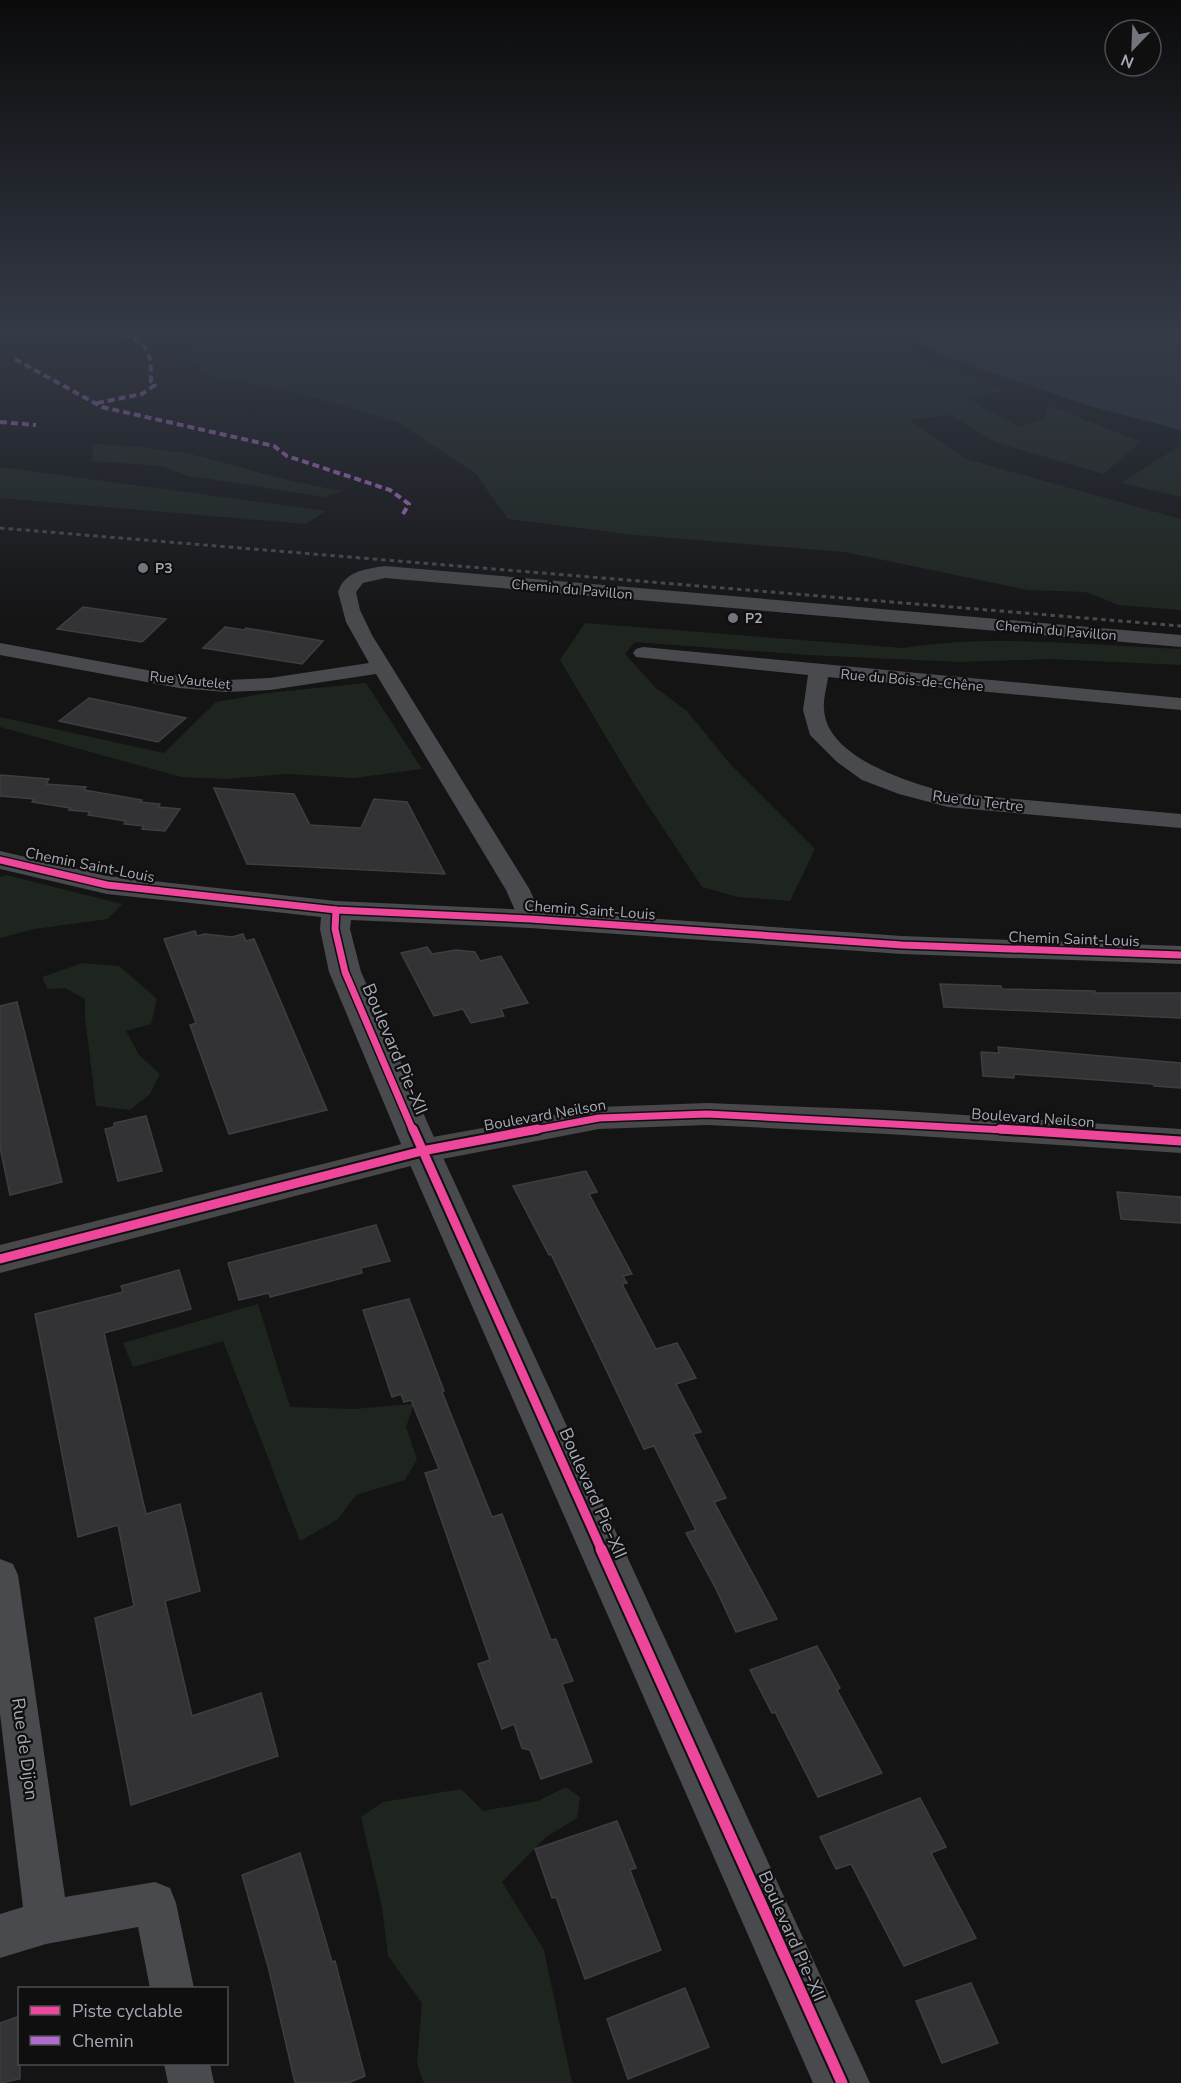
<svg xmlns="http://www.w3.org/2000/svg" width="1181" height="2083" viewBox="0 0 1181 2083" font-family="'Nunito Sans',sans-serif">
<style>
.green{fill:#1e251f}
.water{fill:#2a3037}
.building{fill:#333335;stroke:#3d3e41;stroke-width:1.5}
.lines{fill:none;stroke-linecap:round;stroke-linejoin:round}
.minor{fill:#494a4d;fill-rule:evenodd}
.tertiary{fill:#494a4d;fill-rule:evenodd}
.secondary{fill:#48484b;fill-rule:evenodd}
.rail{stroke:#494a4d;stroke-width:3;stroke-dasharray:4.5 4;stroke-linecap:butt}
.quiet{stroke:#b06ccc;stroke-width:4;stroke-dasharray:7 4;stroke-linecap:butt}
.cycleway-far2-casing{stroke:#0f0f10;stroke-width:10}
.cycleway-far1-casing{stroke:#0f0f10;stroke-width:13}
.cycleway-casing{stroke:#0f0f10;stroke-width:15}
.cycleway-far2{stroke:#ed469a;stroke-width:7}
.cycleway-far1{stroke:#ed469a;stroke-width:9}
.cycleway{stroke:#ed469a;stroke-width:11}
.poi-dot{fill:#73757d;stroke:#0f0f10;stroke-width:2}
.labels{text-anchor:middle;stroke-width:4.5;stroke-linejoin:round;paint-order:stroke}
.far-poi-label{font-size:14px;font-weight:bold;fill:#a6a9b5;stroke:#0f0f10;text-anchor:start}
.far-street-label{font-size:14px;fill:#a6a9b5;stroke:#0f0f10}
.street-label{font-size:15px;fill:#a6a9b5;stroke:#0f0f10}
.near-street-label{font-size:18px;fill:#a6a9b5;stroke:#0f0f10}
</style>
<rect width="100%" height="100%" fill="#141415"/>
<g class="green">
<path d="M203 333H906L923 344 912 355 1007 391 967 396 982 407 1020 427 1044 419 1048 405 1141 442 1103 474 995 442 950 415 909 420 966 459 1181 519V610L1119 605 1086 592 1028 590 845 552 635 535 508 519 475 473 397 422 306 395 206 374 175 349 200 343Z"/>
<path d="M93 444 141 447 191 454 287 480 341 491 325 497 189 476 162 466 92 461Z"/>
<path d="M1181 445V497L1121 483Z"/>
<path d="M0 467 326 511 306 524 0 498Z"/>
<path d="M585 623 903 648C993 634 1090 645 1181 649V665L1050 659 960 662 808 655 635 642 625 654 656 688 687 711 730 764 815 849 790 901 738 897 702 887 636 787 560 660Z"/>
<path d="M366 683 422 769 354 778 287 774 226 779 181 777 0 727V717L164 753 216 702 267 693Z"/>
<path d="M6 875 122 904 108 919 34 929 0 938V877Z"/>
<path d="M83 963 119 966 157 999 151 1024 126 1031 139 1055 160 1074 150 1094 130 1110 96 1106 85 1017V999L65 988 48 989 42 977Z"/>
<path d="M258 1304 290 1407 354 1409 414 1404 406 1427 417 1459 405 1480 356 1495 338 1519 300 1541 223 1341 133 1367 123 1343Z"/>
<path d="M566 1787 580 1797 577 1818 546 1837 502 1882 544 1950 572 2083H424L417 2064 422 2003 388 1956 382 1907 361 1817 383 1802 461 1789 483 1811 538 1801Z"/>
</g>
<path class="water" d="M906 333H1181V430L1090 406 938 354Z"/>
<g class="building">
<path d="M83 607 166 619 142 642 57 629Z"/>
<path d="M225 627 244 630 246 628 323 641 302 664 203 648Z"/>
<path d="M89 698 186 718 158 742 59 721Z"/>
<path d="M0 775 49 779 46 784 86 787 84 790 142 800 140 802 160 804 158 807 180 809 165 831 142 829 144 826 124 824 126 821 88 815 90 812 69 810 70 808 32 802 34 799 0 796Z"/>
<path d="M214 788 294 794 310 825 361 828 374 799 407 802 445 874 247 864Z"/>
<path d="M195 931 197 936 205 934 232 937 243 934 246 941 254 939 327 1110 229 1134 190 1025 196 1023 164 939Z"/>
<path d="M427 947 432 954 456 950 475 952 480 961 501 956 528 1003 501 1009 504 1016 471 1023 463 1009 434 1016 401 953Z"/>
<path d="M940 984 1001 986 1002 989 1095 991V993H1181V1018L944 1007Z"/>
<path d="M17 1002 62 1182 10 1195 0 1147V1006Z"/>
<path d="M998 1047 1181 1063V1088L1154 1086 1153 1084 1057 1077 1014 1074V1078L983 1076 981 1052 999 1053Z"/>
<path d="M146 1116 162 1171 118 1181 105 1129 114 1127V1123Z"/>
<path d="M586 1171 597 1192 589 1194 632 1274 623 1276 627 1283 622 1284 656 1349 677 1343 696 1378 676 1384 701 1432 693 1434 726 1498 714 1502 777 1619 736 1632 716 1589 686 1533 696 1530 654 1446 644 1449 551 1254 549 1255 513 1186Z"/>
<path d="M1117 1192 1181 1197V1223L1121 1219Z"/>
<path d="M376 1225 390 1261 361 1268 362 1273 270 1297 269 1293 239 1300 228 1263Z"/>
<path d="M179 1270 191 1309 104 1333 146 1514 180 1504 200 1591 165 1601 192 1716 261 1693 278 1756 131 1805 95 1618 134 1606 118 1525 78 1537 35 1314 123 1292 121 1286Z"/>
<path d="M409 1299 444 1391 442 1392 492 1517 502 1514 551 1640 556 1639 573 1681 562 1684 592 1762 541 1779 530 1750 522 1748 514 1724 502 1729 478 1664 490 1660 425 1473 439 1469 411 1400 404 1402 401 1394 392 1397 363 1310Z"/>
<path d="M817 1646 840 1688 837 1690 882 1773 818 1797 775 1712 772 1713 750 1670Z"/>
<path d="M920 1798 946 1847 931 1853 976 1938 904 1966 851 1864 836 1869 820 1837Z"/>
<path d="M617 1821 636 1868 630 1870 661 1950 585 1979 556 1897 552 1898 535 1849Z"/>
<path d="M300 1853 332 1962 335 1961 365 2076 348 2083H295L269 1970 242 1875Z"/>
<path d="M971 1983 998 2043 942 2063 916 2001Z"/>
<path d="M685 1988 709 2047 628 2079 607 2019Z"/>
<path d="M20 2016V2079L0 2083V2023Z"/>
</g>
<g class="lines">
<g class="minor">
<path d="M385 566 1181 635V647L385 578 363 583 356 592 360 610 372 635 530 890 542 919 539 924 530 926 521 924 506 890 376 674 270 690 226 692 179 688 0 655V643L179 676 226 680 270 678 369 663 346 622 338 592C345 571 365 569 385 566Z"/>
<path d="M643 647 1181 698V710L828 677C827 687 823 699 824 709 826 758 911 783 949 793L1181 814V828L948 807 899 794 862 780 837 762 810 735 803 710 808 675 636 657 633 653 636 649Z"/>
<path d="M0 1559 13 1564 18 1575 65 1897 155 1882 170 1888 176 1903 194 1988H150L138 1927 46 1944 0 1958V1914L23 1907 0 1714Z"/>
<path d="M164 2064H210L214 2083H168Z"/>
</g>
<path class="tertiary" d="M0 851 107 876 336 901 530 910 902 936 1181 946V964L902 954 530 928 351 920 350 929 361 972 440 1151 870 2083H813L404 1151 329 972 320 929 321 917 107 894 0 869Z"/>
<path class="secondary" d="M707 1103 887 1110 1181 1129V1153L887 1134 707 1125 599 1129 422 1163 0 1273V1245L422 1139 599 1107Z"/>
<path class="rail" d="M0 528 1181 626"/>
<g class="quiet">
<path d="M15 359 102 407 274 446 287 456 390 490 409 504 403 514"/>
<path d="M97 403 142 394 155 385 151 382C151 353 150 344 121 333"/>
<path d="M0 422 36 425"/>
</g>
<g class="cycleway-far2-casing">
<g id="cycleway-far2">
<path d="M0 860 107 885 336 910 530 919 902 945 1181 955"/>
<path d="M336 910 335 929 345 972 413 1131"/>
<path d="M530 1131 599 1118 707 1114 1023 1131"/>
</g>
</g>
<g class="cycleway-far1-casing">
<g id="cycleway-far1">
<path d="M413 1129 602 1551"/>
<path d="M1000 1129 1181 1141"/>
<path d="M0 1259 422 1151 538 1129"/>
</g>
</g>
<g class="cycleway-casing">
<path id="cycleway" d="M601 1549 842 2083"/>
</g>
<use href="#cycleway-far2" class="cycleway-far2"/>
<use href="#cycleway-far1" class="cycleway-far1"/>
<use href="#cycleway" class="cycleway"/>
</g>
<linearGradient id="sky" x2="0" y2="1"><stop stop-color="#0b0b0c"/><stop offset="0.53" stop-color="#343a46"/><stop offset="1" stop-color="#343a46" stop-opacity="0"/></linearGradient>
<rect width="1181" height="625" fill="url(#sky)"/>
<g class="poi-dot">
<circle cx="143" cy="568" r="6"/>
<circle cx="733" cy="618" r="6"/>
</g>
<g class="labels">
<g class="far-poi-label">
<text x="155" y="573">P3</text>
<text x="745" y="623">P2</text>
</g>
<g class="far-street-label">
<text transform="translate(572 589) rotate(5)" y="5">Chemin du Pavillon</text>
<text transform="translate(1056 630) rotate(5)" y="5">Chemin du Pavillon</text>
<text transform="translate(190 680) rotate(6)" y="5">Rue Vautelet</text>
<text transform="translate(912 680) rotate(5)" y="5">Rue du Bois-de-Chêne</text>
</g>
<g class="street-label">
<text transform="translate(978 801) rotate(7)" y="5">Rue du Tertre</text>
<text transform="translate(90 865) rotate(11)" y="5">Chemin Saint-Louis</text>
<text transform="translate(590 910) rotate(4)" y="5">Chemin Saint-Louis</text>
<text transform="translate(1074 939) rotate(2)" y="5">Chemin Saint-Louis</text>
<text transform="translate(545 1115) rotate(-10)" y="5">Boulevard Neilson</text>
<text transform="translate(1033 1118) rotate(4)" y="5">Boulevard Neilson</text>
</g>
<g class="near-street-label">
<text transform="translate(395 1049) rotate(67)" y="6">Boulevard Pie-XII</text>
<text transform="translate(593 1493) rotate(66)" y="6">Boulevard Pie-XII</text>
<text transform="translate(25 1749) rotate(82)" y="6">Rue de Dijon</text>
<text transform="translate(792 1936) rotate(66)" y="6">Boulevard Pie-XII</text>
</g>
</g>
<rect x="18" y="1987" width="210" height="78" fill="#0f0f10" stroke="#4b4d52" stroke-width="1.5"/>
<rect x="30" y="2006" width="30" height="9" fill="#ed469a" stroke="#4b4d52" stroke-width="1.5"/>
<text x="72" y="2017" font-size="18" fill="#a6a9b5">Piste cyclable</text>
<rect x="30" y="2036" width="30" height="9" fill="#b06ccc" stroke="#4b4d52" stroke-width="1.5"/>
<text x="72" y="2047" font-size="18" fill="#a6a9b5">Chemin</text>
<g transform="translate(1133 48) rotate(203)"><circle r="28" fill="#0f0f10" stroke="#4b4d52" stroke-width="1.5"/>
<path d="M0-4.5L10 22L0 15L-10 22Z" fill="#73757d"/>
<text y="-9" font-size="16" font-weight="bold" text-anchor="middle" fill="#a6a9b5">N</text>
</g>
</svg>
